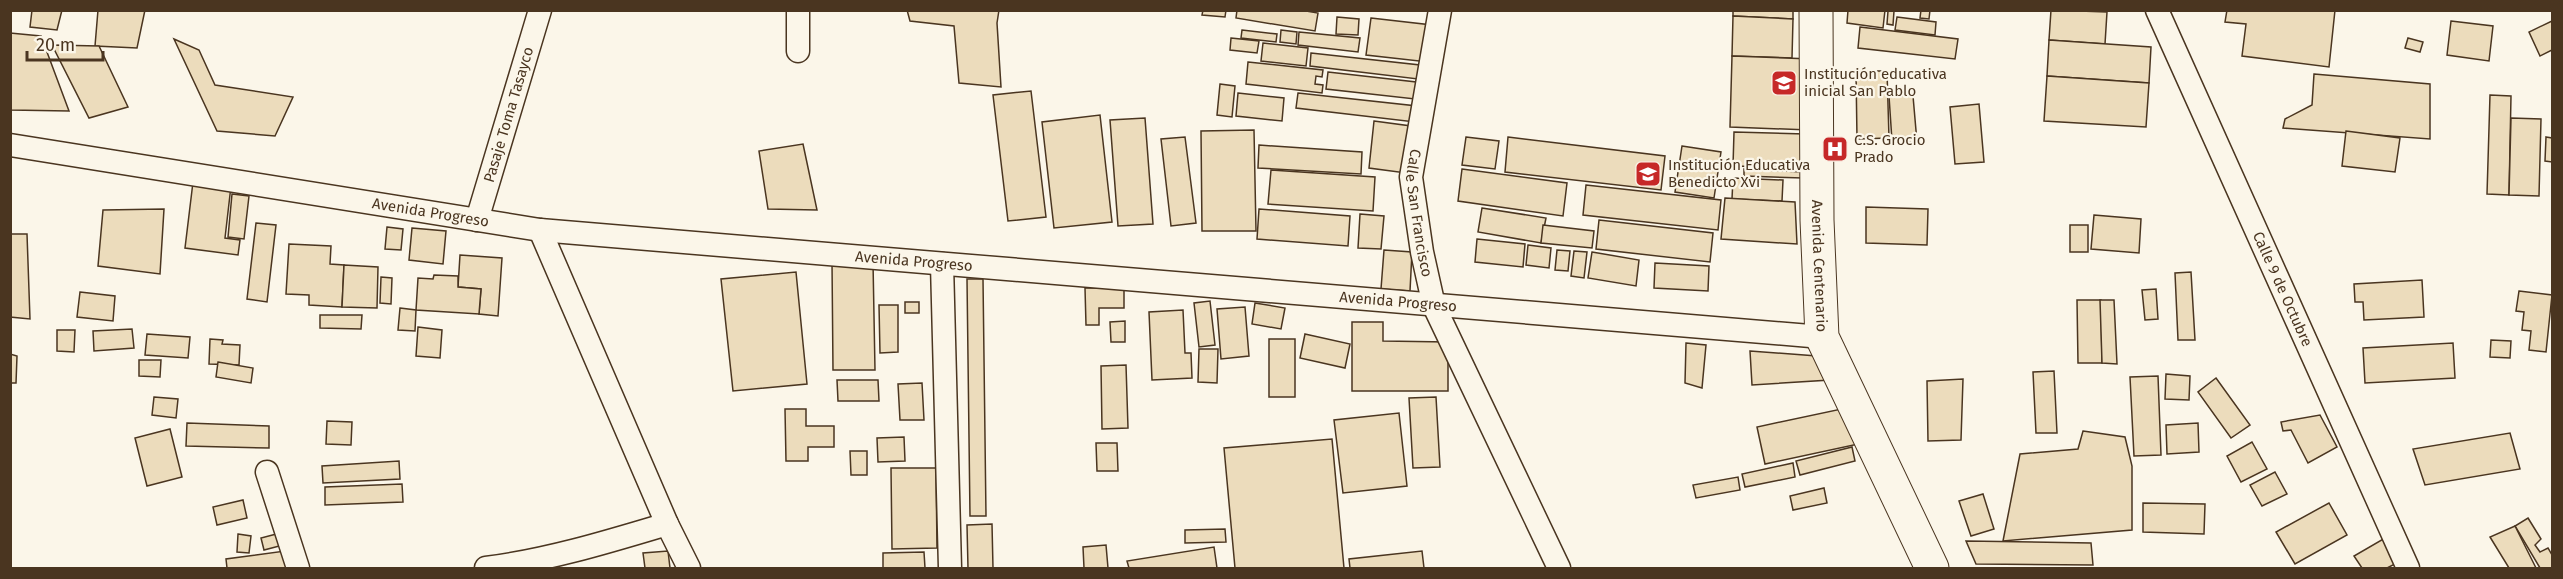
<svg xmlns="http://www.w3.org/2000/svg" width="2563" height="579" viewBox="0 0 2563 579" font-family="'Fira Sans',sans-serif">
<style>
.building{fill:#ecdcbc;stroke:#4a3520;stroke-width:1.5}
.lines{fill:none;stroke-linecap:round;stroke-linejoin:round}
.street-casing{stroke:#4a3520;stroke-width:25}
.secondary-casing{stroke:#4a3520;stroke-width:35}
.street{stroke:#fbf6e9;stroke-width:22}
.secondary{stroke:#fbf6e9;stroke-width:33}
.labels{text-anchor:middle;stroke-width:4.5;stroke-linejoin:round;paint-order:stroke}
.poi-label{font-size:15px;fill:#4a3520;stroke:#fbf6e9;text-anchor:start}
.street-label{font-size:15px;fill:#4a3520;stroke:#fbf6e9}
</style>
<rect width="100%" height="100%" fill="#fbf6e9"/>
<g class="building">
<path d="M32 10H62L57 30 30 27Z"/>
<path d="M98 10H145L137 48 95 46Z"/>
<path d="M907 10H999L997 23 1001 87 959 83 954 26 910 21Z"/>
<path d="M1203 10H1226L1225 17 1202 15Z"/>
<path d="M1237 10H1300L1318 13 1315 31 1236 18Z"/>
<path d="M1733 10H1793V19L1733 16Z"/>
<path d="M1848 10H1885L1883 28 1847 23Z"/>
<path d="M1921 10H1930L1929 19 1920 18Z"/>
<path d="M2051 10 2107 12 2105 44 2049 40Z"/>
<path d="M2227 10H2335L2329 67 2242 56 2246 24 2225 22Z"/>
<path d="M1888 11H1894L1893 25 1887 24Z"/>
<path d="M1733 16 1793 19 1792 58 1732 56Z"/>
<path d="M1337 17 1359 19 1358 35 1336 34Z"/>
<path d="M1897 17 1936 22 1935 35 1895 30Z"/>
<path d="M1371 18 1432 25 1428 62 1366 55Z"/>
<path d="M2451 21 2493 26 2489 61 2447 55Z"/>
<path d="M2552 21V50L2540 56 2529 32Z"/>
<path d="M1860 27 1958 39 1955 59 1858 48Z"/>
<path d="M1242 30 1277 34 1276 42 1241 38Z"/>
<path d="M1281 30 1297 32 1296 44 1280 42Z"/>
<path d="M1299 32 1360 38 1358 52 1298 45Z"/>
<path d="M10 33 41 36 69 111 10 110Z"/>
<path d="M1231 38 1259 41 1257 53 1230 50Z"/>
<path d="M2408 38 2423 42 2420 52 2405 48Z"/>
<path d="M174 39 199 50 215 85 293 97 275 136 217 131Z"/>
<path d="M2049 40 2151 47 2149 83 2047 76Z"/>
<path d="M1263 43 1308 48 1306 66 1261 61Z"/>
<path d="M52 45 99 46 128 107 89 118Z"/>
<path d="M1311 53 1420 65 1418 79 1310 66Z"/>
<path d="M1732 56 1812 59 1809 130 1730 127Z"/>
<path d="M1248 62 1323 70 1322 77 1316 76 1315 84 1323 85 1322 93 1246 84Z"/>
<path d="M1856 71H1887L1889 138 1857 139Z"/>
<path d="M1328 72 1425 83 1424 100 1326 89Z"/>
<path d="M2314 74 2430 84V139L2283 128 2285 119 2312 105Z"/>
<path d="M2047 76 2149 83 2146 127 2044 121Z"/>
<path d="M1220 84 1235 86 1232 117 1217 115Z"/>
<path d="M1031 91 1046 217 1008 221 993 95Z"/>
<path d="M1238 93 1284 98 1282 121 1236 116Z"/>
<path d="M1298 93 1417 106 1415 122 1296 108Z"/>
<path d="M2490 95 2511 96 2509 195 2487 194Z"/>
<path d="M1889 96H1913L1917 142 1892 141Z"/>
<path d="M1979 104 1984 162 1955 164 1950 107Z"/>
<path d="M1100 115 1112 222 1054 228 1042 122Z"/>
<path d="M1145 118 1153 224 1118 226 1110 120Z"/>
<path d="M2511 118 2541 119 2539 196 2509 195Z"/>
<path d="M1374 121 1411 126 1406 173 1369 168Z"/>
<path d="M1254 130 1256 231H1202L1201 131Z"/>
<path d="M2346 131 2400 138 2395 172 2342 166Z"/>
<path d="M1734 132 1805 134 1804 168 1733 166Z"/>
<path d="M1185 137 1196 223 1171 226 1161 139Z"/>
<path d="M1466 137 1499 141 1495 169 1462 165Z"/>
<path d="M1508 137 1665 156 1661 190 1505 172Z"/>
<path d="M2546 137 2552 138V162L2545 161Z"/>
<path d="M803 144 817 210 768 209 759 151Z"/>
<path d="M1259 145 1362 152 1361 174 1258 168Z"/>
<path d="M1682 146 1721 152 1714 198 1675 192Z"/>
<path d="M1462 169 1567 183 1563 216 1458 201Z"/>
<path d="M1744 169 1803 172V178L1744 176Z"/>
<path d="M1271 170 1375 177 1373 211 1268 204Z"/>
<path d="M1733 178 1783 180 1782 201 1732 199Z"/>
<path d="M193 182 231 186 225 238 240 240 238 255 185 248Z"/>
<path d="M1586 185 1721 200 1718 230 1583 215Z"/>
<path d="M232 194 249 196 244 239 228 237Z"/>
<path d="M1725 198 1795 202 1797 244 1721 239Z"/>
<path d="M1866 207 1928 209 1927 245 1866 243Z"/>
<path d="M1482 208 1546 218 1541 243 1478 232Z"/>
<path d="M164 209 160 274 98 266 103 210Z"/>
<path d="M1259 209 1350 216 1348 246 1257 239Z"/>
<path d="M1360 214 1384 216 1381 249 1358 248Z"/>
<path d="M2094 215 2141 219 2139 253 2091 249Z"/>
<path d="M1599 220 1713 233 1710 262 1596 249Z"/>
<path d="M256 223 276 225 267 302 247 299Z"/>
<path d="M1543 225 1594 231 1592 248 1541 243Z"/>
<rect x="2070" y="225" width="18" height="27"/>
<path d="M387 227 403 229 401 250 385 249Z"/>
<path d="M412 228 446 231 443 264 409 260Z"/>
<path d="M10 234H27L30 319 10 317Z"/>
<path d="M1477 239 1525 244 1523 267 1475 262Z"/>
<path d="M289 244 331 246 330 264 344 265 342 307 309 305V295L286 294Z"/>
<path d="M1528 245 1551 248 1549 268 1526 265Z"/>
<path d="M1384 250 1412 252 1410 291 1381 289Z"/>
<path d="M1557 250 1570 251 1568 271 1555 270Z"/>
<path d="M1574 251 1587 252 1584 278 1571 276Z"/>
<path d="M1592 252 1639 260 1636 286 1588 278Z"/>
<path d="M460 255 502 258 498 316 479 314 481 289 458 287Z"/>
<path d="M832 262H873L875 370H833Z"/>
<path d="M1655 263 1709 266 1708 291 1654 288Z"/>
<path d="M344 265 378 267 377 308 342 307Z"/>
<path d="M796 272 807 384 733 391 721 279Z"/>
<path d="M2191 272 2195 340H2178L2175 273Z"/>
<path d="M434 275 458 276V287L481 289 479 314 416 310 418 278 433 279Z"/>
<path d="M381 277 392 278 391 304 380 303Z"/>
<path d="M967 279H983L986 516H970Z"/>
<path d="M2422 280 2424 317 2364 320 2363 302H2355L2354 284Z"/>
<path d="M1085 288H1124V308H1099V325H1086Z"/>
<path d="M2156 289 2158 319 2145 320 2142 290Z"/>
<path d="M2519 291 2552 295 2546 352 2529 350 2531 331 2522 330 2524 312 2516 311Z"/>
<path d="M80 292 115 296 113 321 77 317Z"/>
<path d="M2077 300H2101L2102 363H2078Z"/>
<path d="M2100 300H2114L2117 364 2102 363Z"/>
<path d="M1210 301 1215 345 1199 347 1194 303Z"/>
<rect x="905" y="302" width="14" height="11"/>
<path d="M1255 303 1285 308 1281 329 1252 324Z"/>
<path d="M879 305H898V352L880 353Z"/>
<path d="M1245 307 1249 356 1221 359 1217 309Z"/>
<path d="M400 308 416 310 415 331 398 330Z"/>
<path d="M1183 310 1185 353H1191L1192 378 1152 380 1149 312Z"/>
<path d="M320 315H362L361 329 320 328Z"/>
<path d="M1125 321V342H1111L1110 322Z"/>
<path d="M1352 322H1383V341L1448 342V391H1352Z"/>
<path d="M418 327 442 330 440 358 416 356Z"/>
<path d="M132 329 134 348 94 351 93 331Z"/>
<path d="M57 330H75L74 352 57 351Z"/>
<path d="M147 334 190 337 188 358 145 355Z"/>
<path d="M1305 334 1350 344 1345 368 1300 358Z"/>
<path d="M210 339 223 340 222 344 240 345 239 365 209 364Z"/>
<rect x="1269" y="339" width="26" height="58"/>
<path d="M2491 340 2511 341 2510 358 2490 357Z"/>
<path d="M1686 343 1706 345 1702 388 1685 383Z"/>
<path d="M2453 343 2455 378 2365 383 2363 348Z"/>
<path d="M1199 349H1218L1217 383 1198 382Z"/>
<path d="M1750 351 1817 356 1830 380 1752 385Z"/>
<path d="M10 354 17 356 16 383H10Z"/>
<path d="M139 360H161L160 377 139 376Z"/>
<path d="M218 362 253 368 251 383 216 377Z"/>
<path d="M1126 365 1128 428 1102 429 1101 366Z"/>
<path d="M2054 371 2057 433H2036L2033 372Z"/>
<path d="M2166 374 2190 376 2189 400 2165 399Z"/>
<path d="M2158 376 2161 455 2134 456 2130 377Z"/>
<path d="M2216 378 2250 425 2231 438 2198 392Z"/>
<path d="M1963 379 1961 440 1928 441 1927 381Z"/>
<path d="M837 380H878L879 401H838Z"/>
<path d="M922 383 924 420H900L898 384Z"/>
<path d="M154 397 178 399 176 418 152 415Z"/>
<path d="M1436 397 1440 467 1413 468 1409 398Z"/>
<path d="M1846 408 1863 443 1765 464 1757 427Z"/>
<path d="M785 409H806V426H834V447H808V461H786Z"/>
<path d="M1399 413 1407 486 1343 493 1334 420Z"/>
<path d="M2320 415 2337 447 2308 463 2291 430 2283 431 2281 422Z"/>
<path d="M327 421 352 422 351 445 326 444Z"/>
<path d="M187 423 269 426V448L186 446Z"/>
<path d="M2198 423 2199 452 2167 454 2166 425Z"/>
<path d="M170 429 182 477 147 486 135 438Z"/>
<path d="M2083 431 2125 437 2132 466V530L2003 541 2020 454 2078 449Z"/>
<path d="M2510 433 2520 469 2425 485 2413 449Z"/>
<path d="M904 437 905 461 878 462 877 438Z"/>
<path d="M1332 439 1344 568H1235L1224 448Z"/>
<path d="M2252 442 2267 469 2241 482 2227 456Z"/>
<path d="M1096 443H1117L1118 471H1097Z"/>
<path d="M1852 447 1855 461 1800 475 1796 461Z"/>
<path d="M850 451H867V475H851Z"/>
<path d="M399 461 400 479 323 483 322 466Z"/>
<path d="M1793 463 1795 477 1745 487 1742 474Z"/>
<path d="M891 468H936L937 548 892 549Z"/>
<path d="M2275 472 2287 494 2262 506 2250 485Z"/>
<path d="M1738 477 1740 490 1696 498 1693 485Z"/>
<path d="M402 484 403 502 325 505V487Z"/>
<path d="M1824 488 1827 503 1793 510 1790 496Z"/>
<path d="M1983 494 1994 529 1971 536 1959 501Z"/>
<path d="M243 500 247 518 217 525 213 507Z"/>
<path d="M2143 503 2205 504 2204 534 2143 532Z"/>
<path d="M2329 503 2347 535 2295 564 2276 532Z"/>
<path d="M2528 518 2541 539 2535 545 2540 552 2548 548 2552 555V568H2540L2515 526Z"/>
<path d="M992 524 993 568H968L967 525Z"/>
<path d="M2515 526 2536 568H2509L2490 537Z"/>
<path d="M1225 529 1226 542 1185 543V530Z"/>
<path d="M284 532 287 544 264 550 261 538Z"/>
<path d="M238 534 251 536 249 553 237 552Z"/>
<path d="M2385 538 2399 562 2387 568H2362L2354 556Z"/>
<path d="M1966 541 2091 543 2093 565 1976 564Z"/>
<path d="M1106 545 1108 568H1084L1083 547Z"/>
<path d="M1214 547 1217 568H1129L1127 561Z"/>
<path d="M285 551 287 568H227L226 559Z"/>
<path d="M668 551 670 568H645L643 553Z"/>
<path d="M1422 551 1424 568H1350L1349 559Z"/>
<path d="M924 552 925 568H883V553Z"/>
</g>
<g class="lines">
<g class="street-casing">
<g id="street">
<path d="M798 10V51"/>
<path id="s1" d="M1440 10 1411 177 1422 252 1434 306 1559 568"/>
<path id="s2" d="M2157 10 2408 568"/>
<path id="s3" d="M10 145 540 230 1822 337"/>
<path id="s4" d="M477 220 540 10"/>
<path d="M540 230 667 524 689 568"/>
<path d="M942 264 950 568"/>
<path d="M267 472 298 568"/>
<path d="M486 568C548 560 607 542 667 524"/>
</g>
</g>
<g class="secondary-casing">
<g id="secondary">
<path id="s5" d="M1816 10 1817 220 1822 337 1932 568"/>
</g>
</g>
<use href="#street" class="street"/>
<use href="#secondary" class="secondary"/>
</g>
<defs>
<g id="school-square" transform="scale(1.35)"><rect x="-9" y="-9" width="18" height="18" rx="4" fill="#c62828" stroke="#fbf6e9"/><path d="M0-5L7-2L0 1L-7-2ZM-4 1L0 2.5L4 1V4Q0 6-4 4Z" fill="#fff"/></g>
<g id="hospital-square" transform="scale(1.35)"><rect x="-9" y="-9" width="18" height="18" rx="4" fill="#c62828" stroke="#fbf6e9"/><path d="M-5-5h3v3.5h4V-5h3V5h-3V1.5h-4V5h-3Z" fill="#fff"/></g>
</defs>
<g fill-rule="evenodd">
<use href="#school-square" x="1784" y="83"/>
<use href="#hospital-square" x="1835" y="149"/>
<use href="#school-square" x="1648" y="174"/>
</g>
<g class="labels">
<g class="poi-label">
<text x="1804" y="79">Institución educativa<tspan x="1804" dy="17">inicial San Pablo</tspan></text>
<text x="1854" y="145">C.S. Grocio<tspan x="1854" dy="17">Prado</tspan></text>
<text x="1668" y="170">Institución Educativa<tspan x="1668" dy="17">Benedicto Xvi</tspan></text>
</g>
<g class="street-label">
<text dy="5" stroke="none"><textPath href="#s4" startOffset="110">Pasaje Toma Tasayco</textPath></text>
<text dy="5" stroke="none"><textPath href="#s3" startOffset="426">Avenida Progreso</textPath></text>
<text dy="5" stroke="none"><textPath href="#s1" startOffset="206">Calle San Francisco</textPath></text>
<text dy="5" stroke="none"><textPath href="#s3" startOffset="912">Avenida Progreso</textPath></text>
<text dy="5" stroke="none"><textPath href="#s5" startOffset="256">Avenida Centenario</textPath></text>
<text dy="5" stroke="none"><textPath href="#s2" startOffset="306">Calle 9 de Octubre</textPath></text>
<text dy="5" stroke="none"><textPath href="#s3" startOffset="1398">Avenida Progreso</textPath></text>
</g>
</g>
<rect width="2563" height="579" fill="none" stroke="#4a3520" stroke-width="24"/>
<path d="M27 51v9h76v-9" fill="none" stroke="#4a3520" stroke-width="3"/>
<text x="36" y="51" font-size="18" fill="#4a3520" stroke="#fbf6e9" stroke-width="4.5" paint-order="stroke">20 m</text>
</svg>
